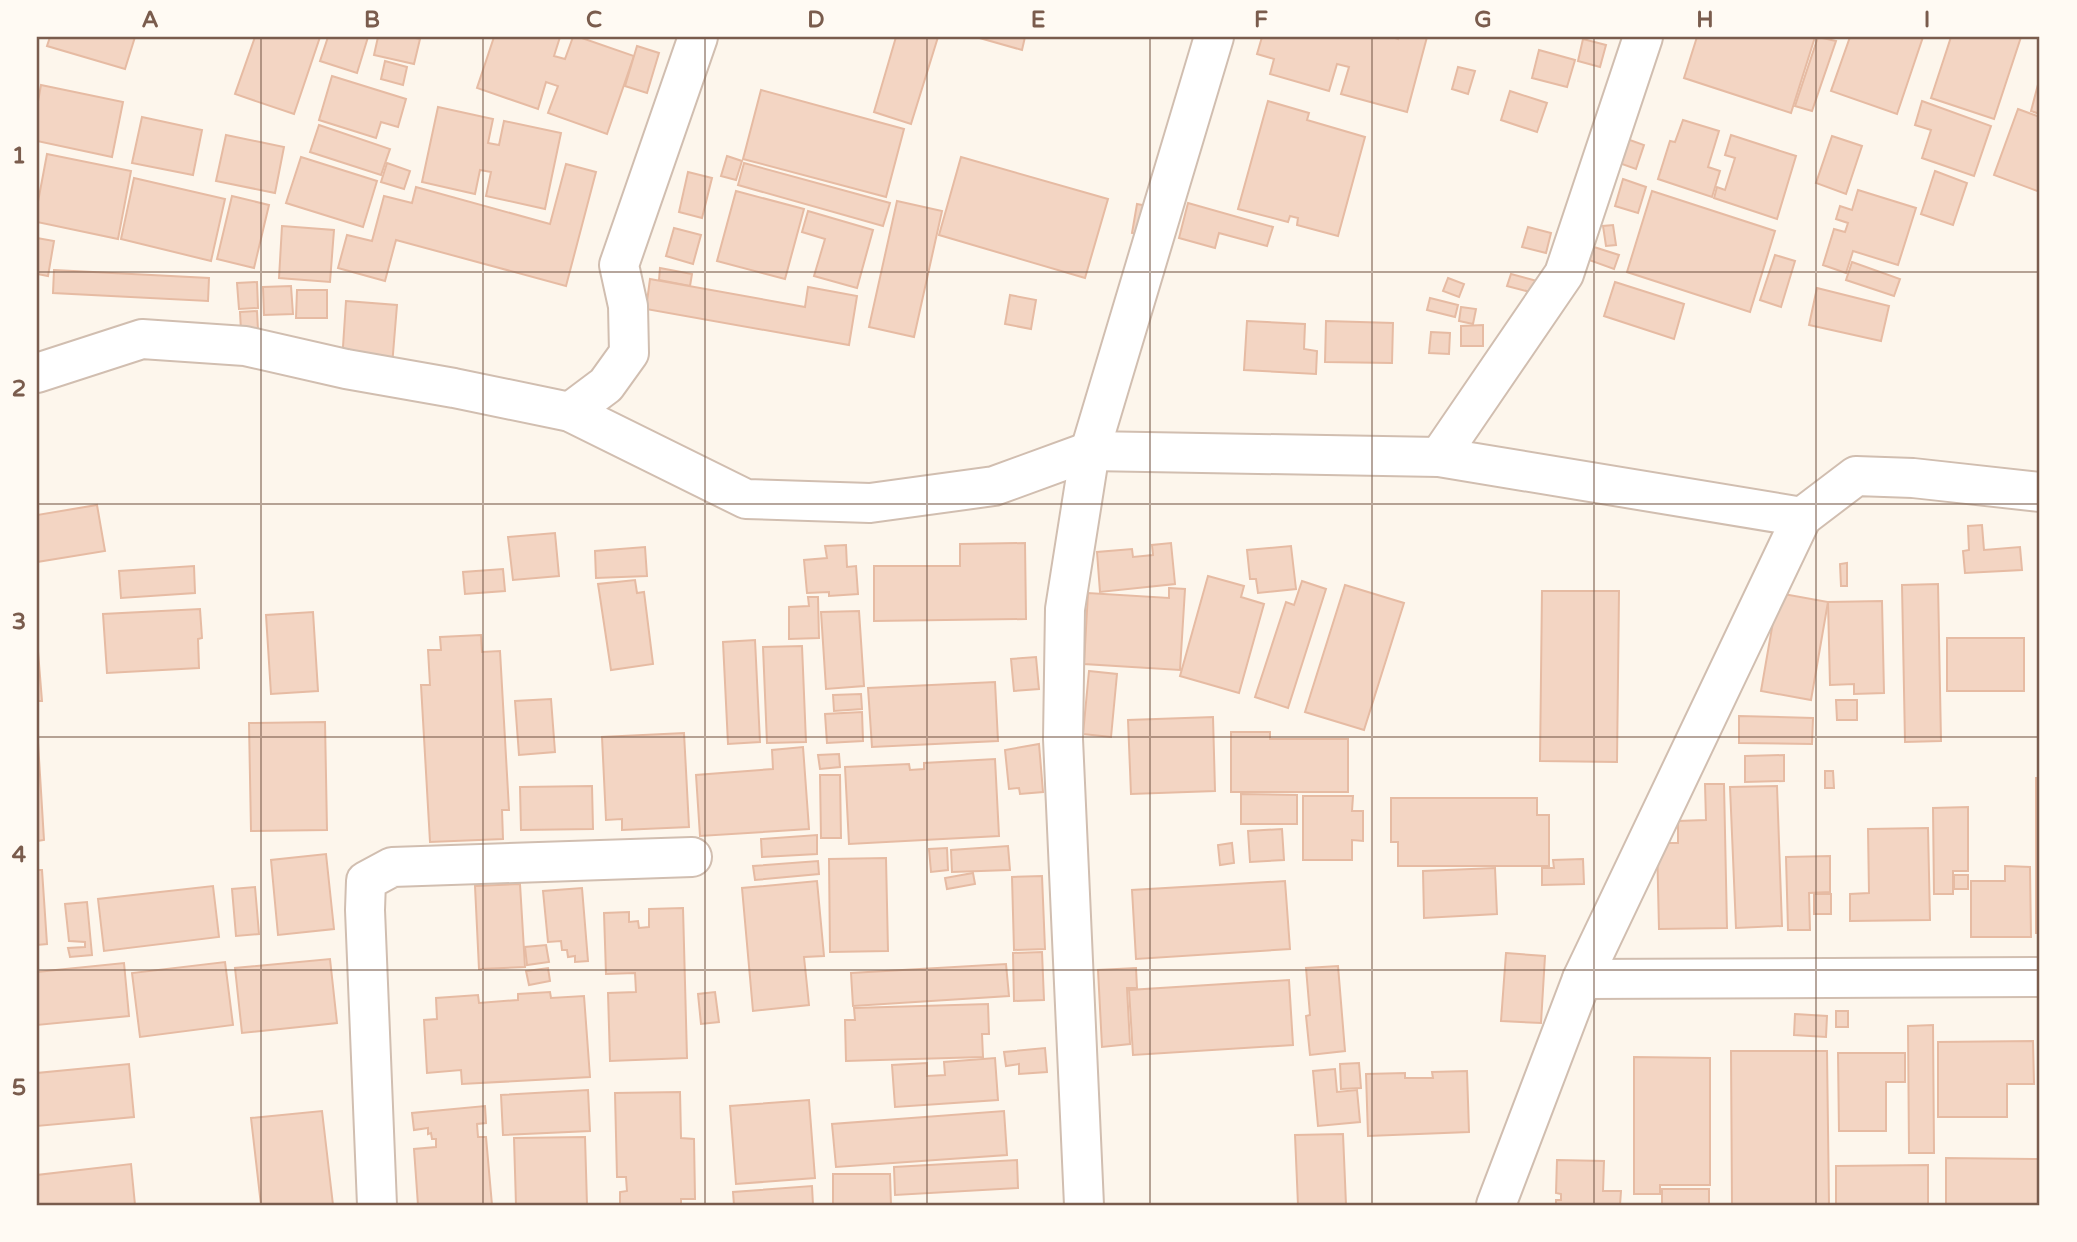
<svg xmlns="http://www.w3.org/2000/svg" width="2077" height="1242" viewBox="0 0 2077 1242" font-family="'Varela Round',sans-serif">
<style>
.building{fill:#f3d5c3;stroke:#e6bba3;stroke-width:2}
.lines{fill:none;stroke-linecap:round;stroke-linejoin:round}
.minor-casing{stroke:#d1beb0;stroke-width:42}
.minor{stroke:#fff;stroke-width:38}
.grid{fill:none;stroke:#7a5c4d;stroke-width:2;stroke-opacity:0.55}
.neatline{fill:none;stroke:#7a5c4d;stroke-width:2.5}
.grid-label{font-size:23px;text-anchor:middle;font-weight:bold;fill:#7a5c4d}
</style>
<rect width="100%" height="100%" fill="#fdf6ec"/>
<g class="building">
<path d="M50 37H135L125 69 47 46Z"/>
<path d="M255 37H320L294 114 235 94Z"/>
<path d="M328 37H368L357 73 320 61Z"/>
<path d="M378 37H411L420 39 414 64 374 55Z"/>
<path d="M494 37H560L554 56 565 59 573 37H579L634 56 607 134 548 113 558 86 546 82 538 109 477 88Z"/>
<path d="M896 37H938L911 124 874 112Z"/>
<path d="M976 37H1025L1022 50Z"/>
<path d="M1262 37H1392L1398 39 1399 37H1427L1407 112 1341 94 1349 67 1337 64 1329 91 1270 74 1274 59 1257 54Z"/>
<path d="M1697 37H1815L1791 113 1684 78Z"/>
<path d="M1818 37 1836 41 1812 111 1795 106Z"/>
<path d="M1850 37H1923L1897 114 1831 91Z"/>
<path d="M1951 37H2021L1994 119 1931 98Z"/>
<path d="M1583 39 1606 45 1600 67 1578 61Z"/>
<path d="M637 46 659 53 647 93 625 86Z"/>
<path d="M1539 50 1575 60 1567 87 1532 78Z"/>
<path d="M385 61 407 67 403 85 381 79Z"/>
<path d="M1458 67 1475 71 1468 94 1452 89Z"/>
<path d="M332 76 406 99 398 127 381 122 376 138 319 120Z"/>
<path d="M2040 77V114L2031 111Z"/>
<path d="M41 85 123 102 112 157 37 141V107Z"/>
<path d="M761 90 904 129 886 197 743 159Z"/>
<path d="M1510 91 1547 103 1537 132 1501 120Z"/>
<path d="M1268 101 1309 113 1307 120 1365 137 1338 236 1297 225 1298 218 1290 216 1288 222 1238 209Z"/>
<path d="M1922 101 1991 126 1974 176 1922 158 1931 130 1915 125Z"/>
<path d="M438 107 493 119 488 143 499 145 504 121 561 133 545 209 486 196 491 172 480 170 475 194 422 182Z"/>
<path d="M2018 109 2040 117V192L1994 175Z"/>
<path d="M142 117 202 130 193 175 132 163Z"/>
<path d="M1683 120 1719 131 1708 167 1720 171 1712 197 1658 179 1670 141 1675 142Z"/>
<path d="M319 125 390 149 381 175 310 152Z"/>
<path d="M226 135 284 147 275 193 216 181Z"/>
<path d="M1731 135 1796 156 1777 219 1714 198 1717 187 1725 190 1735 158 1725 155Z"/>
<path d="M1832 136 1862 146 1846 194 1816 183Z"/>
<path d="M1627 139 1644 145 1636 169 1619 163Z"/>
<path d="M47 154 131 171 118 239 37 222V207Z"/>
<path d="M727 156 742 161 736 180 721 176Z"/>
<path d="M301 157 377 181 363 227 286 203Z"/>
<path d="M961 157 1108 199 1085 278 939 235Z"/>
<path d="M387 163 410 171 404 189 381 182Z"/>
<path d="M744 163 890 203 883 226 738 185Z"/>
<path d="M566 164 596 172 566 286 396 240 385 281 338 268 347 235 372 241 384 196 412 203 416 187 550 224Z"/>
<path d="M1935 171 1967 183 1953 225 1921 214Z"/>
<path d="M688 172 712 178 702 218 679 212Z"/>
<path d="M134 178 225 199 211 261 121 239Z"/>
<path d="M1623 179 1646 187 1638 213 1615 206Z"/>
<path d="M1858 190 1916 208 1898 265 1853 251 1846 273 1823 265 1834 229 1845 232 1848 223 1836 219 1840 206 1852 210Z"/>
<path d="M736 191 804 209 785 279 717 261Z"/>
<path d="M1652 191 1775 231 1750 312 1627 272Z"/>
<path d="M232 196 269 205 254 268 217 259Z"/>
<path d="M897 201 942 211 914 337 869 327Z"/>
<path d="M1188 203 1273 227 1267 246 1219 233 1215 248 1179 238Z"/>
<path d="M1137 204 1148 206 1144 235 1132 233Z"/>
<path d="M808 211 873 230 857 288 814 276 825 239 802 232Z"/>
<path d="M1613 225 1616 245 1606 246 1603 226Z"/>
<path d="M282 226 334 230 330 282 279 278Z"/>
<path d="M1528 227 1551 233 1546 253 1522 247Z"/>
<path d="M674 228 701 235 693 264 666 256Z"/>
<path d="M37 238 54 241 48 276 37 274Z"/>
<path d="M1594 247 1619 255 1614 269 1589 260Z"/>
<path d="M1775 255 1795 261 1781 307 1760 300Z"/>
<path d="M1852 262 1900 279 1894 296 1846 280Z"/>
<path d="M660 268 692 274 690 286 659 280Z"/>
<path d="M54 270 209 278 208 301 53 293Z"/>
<path d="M1511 274 1537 281 1534 293 1507 286Z"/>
<path d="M1448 278 1464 284 1459 297 1443 291Z"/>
<path d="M650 279 805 307 808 287 857 296 849 345 646 309Z"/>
<path d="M257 282 258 308 239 309 237 283Z"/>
<path d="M1615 282 1684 304 1674 339 1604 316Z"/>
<path d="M291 286 293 314 264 315 263 287Z"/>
<path d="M1817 288 1889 306 1881 341 1809 325Z"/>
<path d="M297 290H327V318H296Z"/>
<path d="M1010 295 1036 300 1031 329 1005 324Z"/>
<path d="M1430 298 1458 305 1455 317 1427 310Z"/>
<path d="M346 301 397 305 392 366 342 362Z"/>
<path d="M1461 307 1476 309 1473 324 1459 321Z"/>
<path d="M257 311 258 330 241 331 240 312Z"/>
<path d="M1247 321 1305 324 1304 349 1317 351 1316 374 1244 370Z"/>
<path d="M1326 321 1393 323 1392 363 1325 362Z"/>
<path d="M1483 325V346H1461V326Z"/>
<path d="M1431 332 1450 333 1449 354 1429 353Z"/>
<path d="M97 505 105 551 37 562V515Z"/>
<path d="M1982 525 1984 550 2020 547 2022 570 1965 573 1963 551 1969 550 1968 526Z"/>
<path d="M555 533 559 576 513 580 508 537Z"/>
<path d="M1025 543 1026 619 874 621V566H960V544Z"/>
<path d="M1171 543 1175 584 1100 592 1097 552 1132 549 1133 557 1153 555 1152 545Z"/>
<path d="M846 545 847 567 856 566 858 594 829 596V592L807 593 804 560 827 558 825 546Z"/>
<path d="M1291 546 1296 589 1258 593 1256 579H1250L1247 550Z"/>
<path d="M645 547 647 576 596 578 595 551Z"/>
<path d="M1847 563V586H1841L1840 564Z"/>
<path d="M194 566 195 593 121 598 119 571Z"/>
<path d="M503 569 505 591 465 594 463 572Z"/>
<path d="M1208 576 1244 586 1241 597 1264 604 1239 693 1180 676Z"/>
<path d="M635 580 637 593 644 592 653 664 611 670 598 584Z"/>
<path d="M1302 581 1326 589 1288 708 1255 697 1286 602 1294 605Z"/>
<path d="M1938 584 1941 741 1905 742 1902 585Z"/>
<path d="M1345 585 1404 603 1364 730 1305 712Z"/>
<path d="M1169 588 1185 589 1180 670 1084 664 1088 593 1169 598Z"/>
<path d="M1542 591H1619L1617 762 1540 761Z"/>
<path d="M1778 593 1828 602 1811 700 1761 691Z"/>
<path d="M808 597H818L819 638 789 639V607L809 606Z"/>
<path d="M1882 601 1884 693 1854 694V684L1830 685 1828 602Z"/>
<path d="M200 609 202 638 198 639 199 668 107 673 103 614Z"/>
<path d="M859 611 864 686 826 689 821 612Z"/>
<path d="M313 612 318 691 271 694 266 615Z"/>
<path d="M481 635 482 652 500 651 509 810H502L503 839 430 842 421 685H430L428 650H441L440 637Z"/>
<rect x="1947" y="638" width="77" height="53"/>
<path d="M37 639 42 701H37Z"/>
<path d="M755 640 760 742 728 744 723 642Z"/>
<path d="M802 646 806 742 767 743 763 647Z"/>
<path d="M1036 657 1039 689 1014 691 1011 659Z"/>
<path d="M1089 671 1117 674 1111 737 1083 734Z"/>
<path d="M995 682 998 741 872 747 868 688Z"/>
<path d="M861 694 862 709 834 711 833 695Z"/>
<path d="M551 699 555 752 519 755 515 701Z"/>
<path d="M1836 700H1857V720H1837Z"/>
<path d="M862 712 863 741 827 743 825 714Z"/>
<path d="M1739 716 1813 718 1812 744 1739 743Z"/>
<path d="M1213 717 1215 791 1131 794 1128 720Z"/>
<path d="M325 722 327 830 251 831 249 723Z"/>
<path d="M37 726 44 840 37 841Z"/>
<path d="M1231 732H1270V739H1348V792H1231Z"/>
<path d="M684 733 689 827 622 830V819L606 820 602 737Z"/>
<path d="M1039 744 1043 792 1020 794 1019 788 1009 789 1005 750Z"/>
<path d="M803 747 809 829 700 836 696 775 773 769 772 750Z"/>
<path d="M839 754 840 767 820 769 818 755Z"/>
<path d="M1784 755V781L1745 782V756Z"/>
<path d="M995 759 999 836 849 844 845 767 909 764 910 770 924 769V763Z"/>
<path d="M1825 771H1833L1834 788H1825Z"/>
<path d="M820 775H840L841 838H821Z"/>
<rect x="2036" y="778" width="4" height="155"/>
<path d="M1705 784H1724L1727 928 1659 929 1657 843H1678V821L1706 820Z"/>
<path d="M592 786 593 829 521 830 520 787Z"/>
<path d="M1777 786 1782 926 1736 928 1730 787Z"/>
<path d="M1241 794 1297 795V824H1241Z"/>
<path d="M1303 796H1353L1352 811H1363V841L1352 840V860H1303Z"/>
<path d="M1391 798H1537V815H1549V866H1398V842H1391Z"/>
<path d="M1968 807V871H1953V894H1934L1933 808Z"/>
<path d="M1928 828 1930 920 1850 921V894L1869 893 1868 829Z"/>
<path d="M1282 829 1284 860 1250 862 1248 831Z"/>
<path d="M817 835V854L762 857 761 839Z"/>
<path d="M1232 843 1234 863 1220 865 1218 845Z"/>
<path d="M1008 846 1010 870 952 872 951 850Z"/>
<path d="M947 848 948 870 931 872 929 849Z"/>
<path d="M326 854 334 929 278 935 271 860Z"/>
<path d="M1830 856V892L1809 893 1810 930H1788L1786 857Z"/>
<path d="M886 858 888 951 830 952 829 859Z"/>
<path d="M1583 859 1584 884 1542 885V868H1554L1553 860Z"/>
<path d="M818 861 819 874 755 880 753 866Z"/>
<path d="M2005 866 2030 867 2031 937H1971V881H2005Z"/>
<path d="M1495 868 1497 914 1424 918 1423 871Z"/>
<path d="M37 870H42L47 944 37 945Z"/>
<path d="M973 873 975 884 947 889 945 878Z"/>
<rect x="1954" y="875" width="14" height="14"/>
<path d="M1042 876 1045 949 1014 950 1012 877Z"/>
<path d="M817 881 824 956 804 957 809 1005 753 1011 742 888Z"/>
<path d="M1285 881 1290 949 1136 959 1132 890Z"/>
<path d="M520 884 525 967 479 969 475 886Z"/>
<path d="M213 886 219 937 104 951 98 899Z"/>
<path d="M255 887 259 934 236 936 232 889Z"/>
<path d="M582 888 588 961 575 962V956L568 957 567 950H562L561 941 548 942 543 891Z"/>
<rect x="1814" y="894" width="17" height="20"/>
<path d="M87 902 92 955 70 957 68 948 85 947V942L69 941 65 904Z"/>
<path d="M683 908 687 1058 610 1061 608 993 636 992 635 973 606 974 604 913 629 912V922L638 921 639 928 649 927V909Z"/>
<path d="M546 945 549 962 527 965 525 947Z"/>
<path d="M1042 952 1044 1000 1014 1001 1013 953Z"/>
<path d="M1506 953 1545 956 1541 1023 1501 1021Z"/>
<path d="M330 959 337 1023 242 1033 235 968Z"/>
<path d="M225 962 233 1025 140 1037 132 973Z"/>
<path d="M124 963 129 1016 37 1025V972Z"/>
<path d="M1006 964 1009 996 853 1006 851 973Z"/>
<path d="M1338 966 1345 1051 1310 1055 1306 1016 1310 1015 1306 968Z"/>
<path d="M548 968 550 981 529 985 526 971Z"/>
<path d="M1136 968 1137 988H1127L1130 1044 1102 1047 1098 970Z"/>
<path d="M1289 980 1293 1045 1133 1055 1129 990Z"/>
<path d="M550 992 551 998 584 996 590 1077 462 1084 461 1070 427 1073 424 1020 437 1019 436 998 478 995 479 1003 518 1000V994Z"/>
<path d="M715 992 719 1022 701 1024 698 994Z"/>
<path d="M988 1004 989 1034H982L983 1057 846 1061 845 1020H855L854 1008Z"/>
<rect x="1836" y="1011" width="12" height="16"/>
<path d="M1795 1014 1827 1016 1826 1037 1794 1035Z"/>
<path d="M1933 1025 1934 1153H1909L1908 1026Z"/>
<path d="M2033 1041 2034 1084H2007V1117H1938V1042Z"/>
<path d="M1045 1048 1047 1072 1019 1074V1064L1006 1066 1004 1052Z"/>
<path d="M1731 1051H1827L1829 1205H1732Z"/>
<path d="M1838 1053H1905V1082H1886V1131H1839Z"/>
<path d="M1634 1057 1710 1058V1185H1660V1194H1634Z"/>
<path d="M995 1058 998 1100 895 1107 892 1065 927 1063V1076L945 1075 944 1062Z"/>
<path d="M1359 1063 1361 1088 1341 1089 1340 1064Z"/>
<path d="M129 1064 134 1117 37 1126V1073Z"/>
<path d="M1335 1069 1337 1092 1357 1090 1360 1122 1318 1126 1313 1071Z"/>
<path d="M1467 1071 1469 1132 1368 1136 1366 1074 1405 1073V1078H1433L1432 1072Z"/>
<path d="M588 1090 590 1131 503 1135 501 1095Z"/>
<path d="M680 1092 681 1138 694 1139 695 1199H681V1205H620V1192L627 1191 626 1177H617L615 1093Z"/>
<path d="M809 1100 815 1178 736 1184 730 1106Z"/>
<path d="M485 1106 486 1123 477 1124 478 1137H486L492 1205H418L414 1149 436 1147V1139H432L431 1133 428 1134V1128L414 1130 412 1113Z"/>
<path d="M322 1111 333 1205H261L251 1118Z"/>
<path d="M1004 1111 1007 1155 836 1167 832 1124Z"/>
<path d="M1343 1134 1346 1205H1298L1295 1135Z"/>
<path d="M585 1137 587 1205H516L514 1138Z"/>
<path d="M1946 1158 2040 1159V1205H1946Z"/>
<path d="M1017 1160 1018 1188 895 1195 894 1167Z"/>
<path d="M1557 1160 1604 1161 1603 1191H1621L1620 1205H1556V1200H1561V1194L1556 1193Z"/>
<path d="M131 1164 135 1205H37V1175Z"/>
<path d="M1928 1165V1205H1836V1166Z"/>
<path d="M833 1174H890L891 1205H833Z"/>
<path d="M812 1186 813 1205H734L733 1192Z"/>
<rect x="1662" y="1189" width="47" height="16"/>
</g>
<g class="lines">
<g class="minor-casing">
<g id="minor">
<path d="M37 373 142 339 245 346 346 369 454 388 570 412 746 499 870 503 994 486 1090 451 1439 457 1802 517 1856 476 1913 478 2040 492"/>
<path d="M570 412 606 385 629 353 628 306 619 265 698 37"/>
<path d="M1439 457 1564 274 1643 37"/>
<path d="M1582 979 2040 977"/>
<path d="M377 1205 365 910 366 881 392 867 692 857"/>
<path d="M1084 1205 1063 739 1065 609 1090 451 1214 37"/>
<path d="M1496 1205 1582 979 1802 517"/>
</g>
</g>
<use href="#minor" class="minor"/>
</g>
<path class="grid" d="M261 37V1205M483 37V1205M705 37V1205M927 37V1205M1150 37V1205M1372 37V1205M1594 37V1205M1816 37V1205M37 272H2040M37 504H2040M37 737H2040M37 970H2040"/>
<rect width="2077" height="1242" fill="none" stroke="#fffaf3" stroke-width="77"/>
<rect x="38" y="38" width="2000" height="1166" class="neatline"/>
<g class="grid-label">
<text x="150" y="27">A</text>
<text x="372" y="27">B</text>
<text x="594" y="27">C</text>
<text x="816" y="27">D</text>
<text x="1038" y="27">E</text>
<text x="1261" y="27">F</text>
<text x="1483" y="27">G</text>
<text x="1705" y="27">H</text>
<text x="1927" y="27">I</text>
<text x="19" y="163">1</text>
<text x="19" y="396">2</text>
<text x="19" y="629">3</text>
<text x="19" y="862">4</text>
<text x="19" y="1095">5</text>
</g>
</svg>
